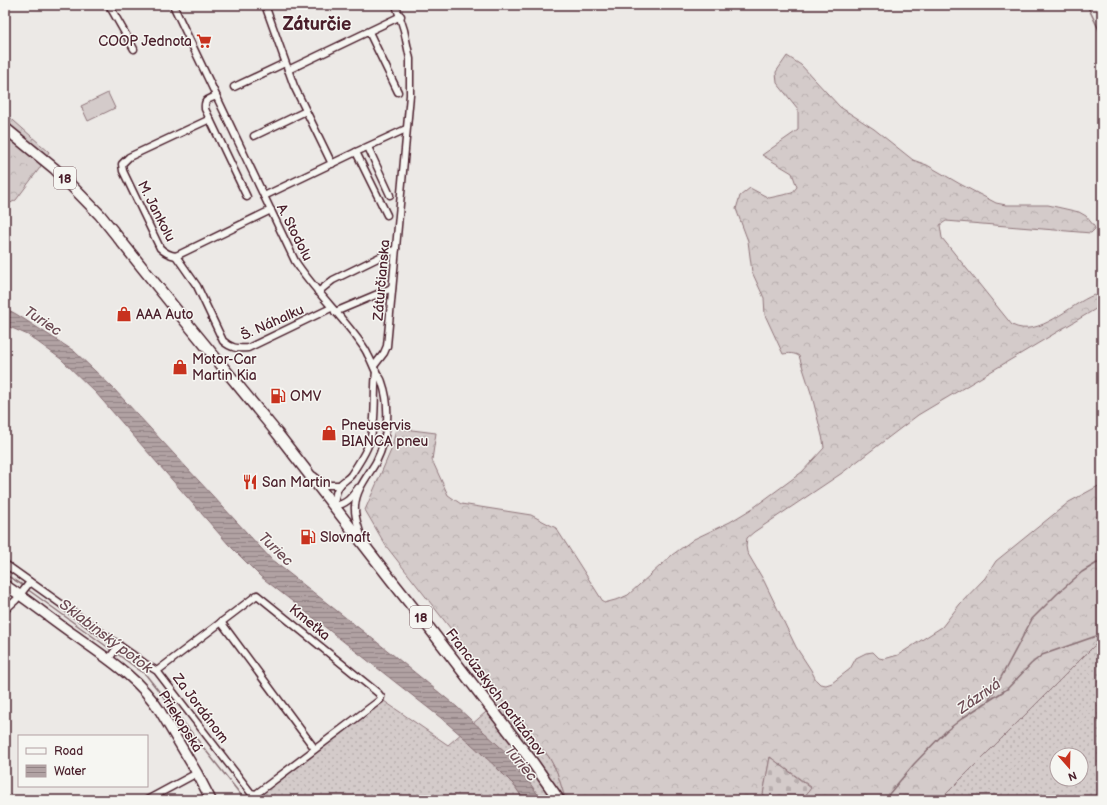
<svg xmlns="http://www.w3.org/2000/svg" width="1107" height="805" viewBox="0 0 1107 805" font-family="'Balsamiq Sans',sans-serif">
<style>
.grass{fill:url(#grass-dots);stroke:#8f757a;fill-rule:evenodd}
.forest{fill:url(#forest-crowns);stroke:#8f757a}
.cemetery{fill:url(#cemetery-stones);stroke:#8f757a}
.pitch{fill:#d4cbca;stroke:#8f757a}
.water{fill:url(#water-rules);stroke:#886e73}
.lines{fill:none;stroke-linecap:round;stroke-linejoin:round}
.stream{stroke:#886e73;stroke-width:1.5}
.street-casing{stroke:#4a1f2b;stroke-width:9}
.secondary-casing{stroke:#4a1f2b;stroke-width:12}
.primary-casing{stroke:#4a1f2b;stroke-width:13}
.street{stroke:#f6f6f2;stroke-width:6}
.secondary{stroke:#f6f6f2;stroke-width:9}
.primary{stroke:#f6f6f2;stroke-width:10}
.labels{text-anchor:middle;stroke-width:3;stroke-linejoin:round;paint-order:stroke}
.shield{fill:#f6f6f2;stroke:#7e6067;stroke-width:1}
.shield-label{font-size:13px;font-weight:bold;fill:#4a1f2b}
.poi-label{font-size:14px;fill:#4a1f2b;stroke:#f6f6f2;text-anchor:start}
.street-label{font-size:14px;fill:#4a1f2b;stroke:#f6f6f2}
.water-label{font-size:15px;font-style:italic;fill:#6e4d55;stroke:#f6f6f2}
.district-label{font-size:18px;font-weight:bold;fill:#4a1f2b;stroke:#f6f6f2}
</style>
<defs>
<pattern id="grass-dots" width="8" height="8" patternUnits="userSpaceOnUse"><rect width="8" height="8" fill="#d4cbca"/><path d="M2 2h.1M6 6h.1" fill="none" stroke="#b8aeae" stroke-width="1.8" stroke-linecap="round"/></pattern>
<pattern id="forest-crowns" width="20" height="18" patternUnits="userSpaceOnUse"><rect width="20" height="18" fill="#d4cbca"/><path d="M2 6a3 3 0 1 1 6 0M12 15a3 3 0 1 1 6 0" fill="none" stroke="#b8aeae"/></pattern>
<pattern id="cemetery-stones" width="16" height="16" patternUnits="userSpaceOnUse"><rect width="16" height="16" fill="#d4cbca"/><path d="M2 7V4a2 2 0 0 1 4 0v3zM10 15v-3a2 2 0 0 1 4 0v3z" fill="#b8aeae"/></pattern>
<pattern id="water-rules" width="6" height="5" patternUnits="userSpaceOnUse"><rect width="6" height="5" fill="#b1a2a3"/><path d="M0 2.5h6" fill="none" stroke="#928385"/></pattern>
</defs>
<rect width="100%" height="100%" fill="#ece9e6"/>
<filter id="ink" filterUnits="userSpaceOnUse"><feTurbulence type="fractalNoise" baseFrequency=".025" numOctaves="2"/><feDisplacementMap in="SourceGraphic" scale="8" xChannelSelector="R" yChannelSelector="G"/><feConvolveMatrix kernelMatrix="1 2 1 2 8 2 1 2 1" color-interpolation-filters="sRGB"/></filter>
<g filter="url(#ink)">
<g class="grass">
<path d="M1102 638V800H940ZM1057 755H1081V779H1057Z"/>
<path d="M501 699 549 757 557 772 566 800H252V799L384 701 448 745Z"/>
</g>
<g class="forest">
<path d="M787 56 801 65 840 107 874 129 913 160 927 165 960 184 996 203 1006 205H1048L1079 212 1086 216 1094 226 1095 229 1091 233 946 221 940 225 942 238 1012 325C1039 339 1070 304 1094 295L1099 297C1101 301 1102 304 1099 307L918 415 842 473 754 532 747 538 746 546 747 552 764 581 796 647 811 670 816 680 820 684 826 685 832 683 850 669 856 658 866 653 873 652 879 658 884 659 898 655 942 627 960 604 985 578 996 561 1069 502 1102 484V638L940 800H802L811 787 770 757 762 800H572L565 798 557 772 549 757 501 699 465 647 386 546 365 510 392 448 396 428 436 433 432 460 448 495 461 504 531 515 556 528 604 603 619 599 628 595 672 555 694 539 730 522 753 508 802 472 824 448 823 440 812 396 799 356C794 353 789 353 783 354L765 315 764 298 752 272 748 241 736 209 740 196 750 188 769 198 792 193 797 187 792 173 762 155 798 130V109L777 83 776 72Z"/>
<path d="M5 113 49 152 39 169 16 200 5 206Z"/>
</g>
<path class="cemetery" d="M770 757 811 788 802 800H762Z"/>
<path class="pitch" d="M108 93 115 108 88 121 81 106Z"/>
<path class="water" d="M5 308 16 314 74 351 113 388 272 560 392 654 457 707 510 756 542 800H524L513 784 497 768 469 742 441 718 260 576 229 545 96 393 61 359 28 335 5 325Z"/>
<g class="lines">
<g class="stream">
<path d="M1087 5 1102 36"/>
<path d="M5 575 13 579 24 586"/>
<path d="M27 589 113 651"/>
<path d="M116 653 146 675 245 800"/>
<path d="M989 700 1032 619 1057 594 1082 572 1102 560"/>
<path d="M886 800 889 794 914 764 946 731 964 717 1007 689 1031 664 1042 655 1102 634"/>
</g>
<g class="street-casing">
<g id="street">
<path d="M109 5 134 49"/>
<path d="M173 5 295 261C314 290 340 314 360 342 363 346 366 350 368 355 371 360 373 366 376 372 378 375 381 378 382 382 391 407 388 438 376 462 368 476 356 489 355 506 354 517 359 528 362 539"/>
<path d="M265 5 294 86 332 164"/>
<path d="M369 32 398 92"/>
<path d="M288 70 401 16"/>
<path d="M234 87 285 63"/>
<path d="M216 96C208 100 204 99 205 109L247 197"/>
<path d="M210 119 129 157 122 164 123 171 160 248C165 253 169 255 176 256L271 210"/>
<path d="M254 136 306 111"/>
<path d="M368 147 390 195"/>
<path d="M356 152 387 215"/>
<path d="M264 196 356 152 406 129"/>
<path d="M176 256 197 286 223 341C231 348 237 349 248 348L331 308"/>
<path d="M318 292 333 280 396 249"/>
<path d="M335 312 392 288"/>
<path d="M374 366 384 353 387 346 410 95V59L404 30 396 5"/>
<path d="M314 476 325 485H340"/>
<path d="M358 488C351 498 347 504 334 506 335 499 335 491 340 485 343 481 348 479 351 475 357 466 363 457 367 448 378 423 373 397 376 371"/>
<path d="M5 564 144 663 157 671 251 793 256 794 380 700 381 697 378 693 257 595 157 671"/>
<path d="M5 610 16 600 30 582"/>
<path d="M221 622 315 749"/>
<path d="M108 660 119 645"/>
<path d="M147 800 197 773"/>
</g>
</g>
<g class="secondary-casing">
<path id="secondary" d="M5 585C28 600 50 618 73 634 105 657 139 678 160 711L197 773 211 800"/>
</g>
<g class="primary-casing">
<path id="primary" d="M5 128 55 169 100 215 182 317 277 433 392 581 427 625 531 760 559 800"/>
</g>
<use href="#street" class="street"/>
<use href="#secondary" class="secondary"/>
<use href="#primary" class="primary"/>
</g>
</g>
<defs>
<g id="supermarket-bare" transform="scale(1.2)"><path d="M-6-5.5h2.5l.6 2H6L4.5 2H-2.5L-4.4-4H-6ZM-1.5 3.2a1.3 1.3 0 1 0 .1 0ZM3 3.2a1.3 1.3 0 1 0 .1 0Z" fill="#c8321e" stroke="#f6f6f2" stroke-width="2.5" paint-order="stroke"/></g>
<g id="shop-bare" transform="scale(1.2)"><path d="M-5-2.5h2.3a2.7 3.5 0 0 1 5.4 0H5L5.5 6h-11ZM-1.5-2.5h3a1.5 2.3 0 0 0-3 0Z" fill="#c8321e" stroke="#f6f6f2" stroke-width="2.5" paint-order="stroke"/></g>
<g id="fuel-bare" transform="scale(1.2)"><path d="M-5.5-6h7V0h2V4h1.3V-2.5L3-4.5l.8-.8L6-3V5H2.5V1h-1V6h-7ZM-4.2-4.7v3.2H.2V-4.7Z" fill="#c8321e" stroke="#f6f6f2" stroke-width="2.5" paint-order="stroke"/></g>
<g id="restaurant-bare" transform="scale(1.2)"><path d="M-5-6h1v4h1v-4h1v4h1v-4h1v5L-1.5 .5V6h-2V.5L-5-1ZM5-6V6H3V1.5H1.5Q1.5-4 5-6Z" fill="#c8321e" stroke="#f6f6f2" stroke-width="2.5" paint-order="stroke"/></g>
</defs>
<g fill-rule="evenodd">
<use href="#supermarket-bare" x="204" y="41"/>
<use href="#shop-bare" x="124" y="314"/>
<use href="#shop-bare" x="180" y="367"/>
<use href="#fuel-bare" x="278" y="396"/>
<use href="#shop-bare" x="329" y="433"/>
<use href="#restaurant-bare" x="250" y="482"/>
<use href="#fuel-bare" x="308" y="537"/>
</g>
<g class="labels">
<g class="shield">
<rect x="54" y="167" width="22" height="22" rx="3"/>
<rect x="410" y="606" width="22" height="22" rx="3"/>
</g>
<g class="shield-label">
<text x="65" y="183">18</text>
<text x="421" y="622">18</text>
</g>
<g class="poi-label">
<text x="192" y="46" text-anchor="end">COOP Jednota</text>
<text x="136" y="319">AAA Auto</text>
<text x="192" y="364">Motor-Car<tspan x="192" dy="16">Martin Kia</tspan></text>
<text x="290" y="401">OMV</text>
<text x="341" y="430">Pneuservis<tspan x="341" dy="16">BIANCA pneu</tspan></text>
<text x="262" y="487">San Martin</text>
<text x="320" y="542">Slovnaft</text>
</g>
<g class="street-label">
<text transform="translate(157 211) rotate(63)" y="5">M. Jankolu</text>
<text transform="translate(295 232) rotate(63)" y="5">A. Stodolu</text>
<text transform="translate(381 280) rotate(-85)" y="5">Záturčianska</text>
<text transform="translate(272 322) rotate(-24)" y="5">Š. Náhalku</text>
<text transform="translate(310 622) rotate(39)" y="5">Kmeťka</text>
<text transform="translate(496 692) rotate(53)" y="5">Francúzskych partizánov</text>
<text transform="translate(201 708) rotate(53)" y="5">Za Jordánom</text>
<text transform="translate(181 721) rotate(58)" y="5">Priekopská</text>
</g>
<g class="water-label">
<text transform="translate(43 321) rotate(33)" y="5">Turiec</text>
<text transform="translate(276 549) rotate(44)" y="5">Turiec</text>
<text transform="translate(106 636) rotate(37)" y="5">Sklabinský potok</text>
<text transform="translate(979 696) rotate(-35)" y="5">Zázrivá</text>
<text transform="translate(521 763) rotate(50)" y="5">Turiec</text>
</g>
<g class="district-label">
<text x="317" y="30">Záturčie</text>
</g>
</g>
<rect width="1107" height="805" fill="none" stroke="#f6f6f2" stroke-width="20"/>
<rect x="10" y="10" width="1087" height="785" fill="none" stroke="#4a1f2b" stroke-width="1.5" filter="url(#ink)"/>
<rect x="18" y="735" width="130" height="52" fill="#f6f6f2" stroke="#b1a0a2"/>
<rect x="26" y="748" width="20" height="6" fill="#f6f6f2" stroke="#b1a0a2"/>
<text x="54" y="755" font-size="12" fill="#4a1f2b">Road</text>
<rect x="26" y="765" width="20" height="12" fill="url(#water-rules)" stroke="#b1a0a2"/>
<text x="54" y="775" font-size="12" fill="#4a1f2b">Water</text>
<g transform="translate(1069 767) rotate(160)"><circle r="19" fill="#f6f6f2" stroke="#b1a0a2"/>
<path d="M0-3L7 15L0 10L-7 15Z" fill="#c8321e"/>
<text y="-6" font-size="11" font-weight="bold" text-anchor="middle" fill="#4a1f2b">N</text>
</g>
</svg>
